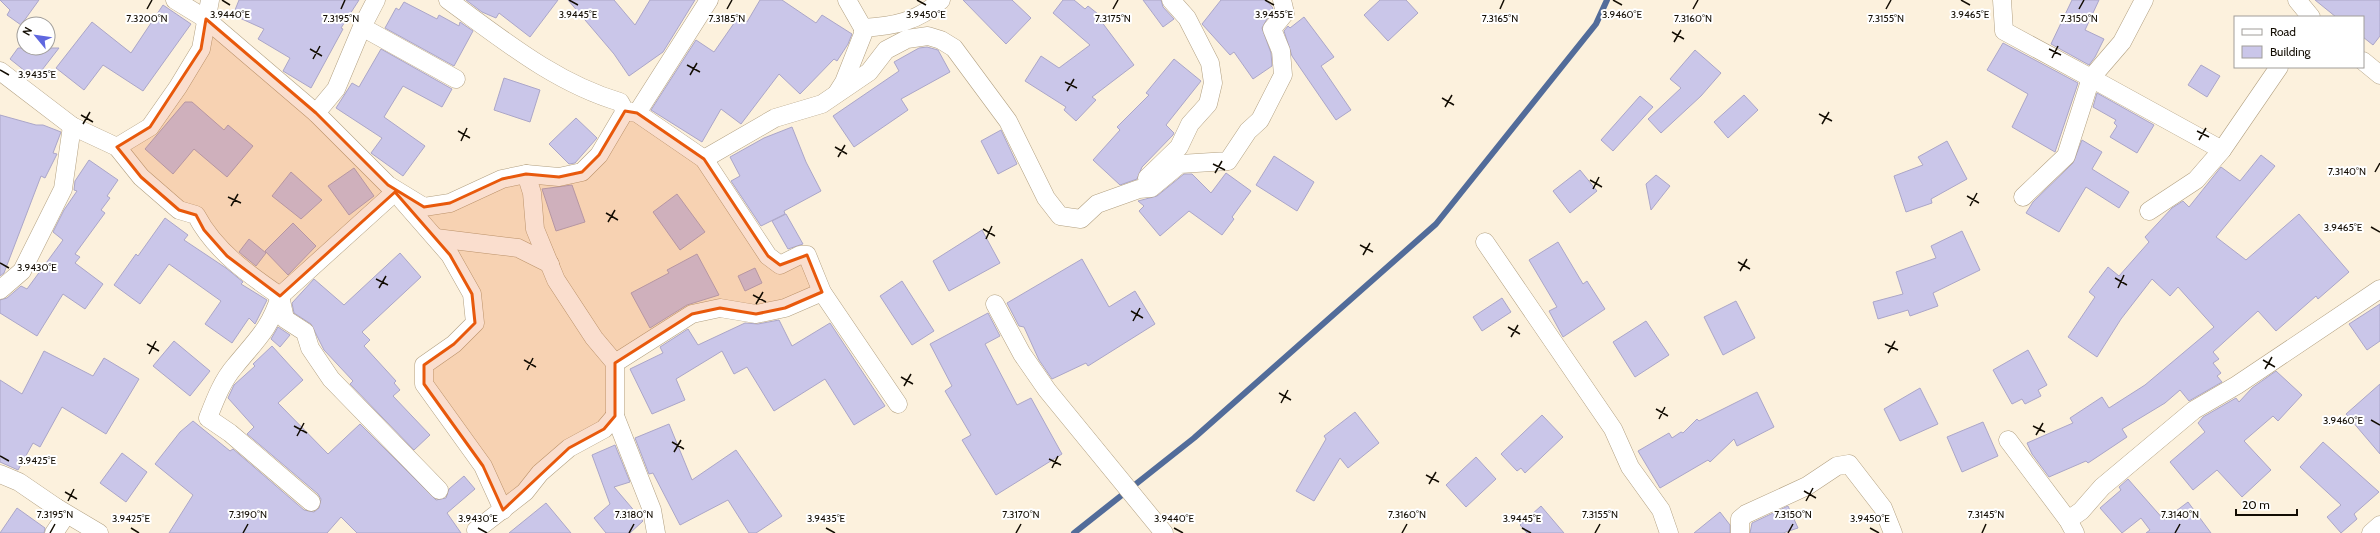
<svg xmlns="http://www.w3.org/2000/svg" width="2380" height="533" viewBox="0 0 2380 533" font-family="Cabin,sans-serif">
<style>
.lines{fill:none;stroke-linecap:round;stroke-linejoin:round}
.stream{stroke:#526c9a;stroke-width:6}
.building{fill:#cac6e9;stroke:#aba6c8}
.street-casing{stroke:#b2a081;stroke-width:19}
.street{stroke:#fff;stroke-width:18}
.marked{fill:#e8590c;fill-opacity:0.2;stroke:#e8590c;stroke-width:3;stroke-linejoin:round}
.ticks{fill:none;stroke:#130d03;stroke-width:1.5}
.ticks-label{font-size:10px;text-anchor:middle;fill:#130d03;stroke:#fff;stroke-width:4;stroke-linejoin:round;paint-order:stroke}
</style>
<rect width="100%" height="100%" fill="#fcf1dd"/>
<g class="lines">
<path class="stream" d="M1074 533 1194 438 1436 224 1596 24 1607 0"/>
</g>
<g class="building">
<path d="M0 0H39L21 25 7 15 10 10Z"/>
<path d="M239 0H359L341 28 343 29 311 88 283 71 290 58 258 39 264 29 233 15Z"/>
<path d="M466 0H558L530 37 499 13 496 18 482 12Z"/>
<path d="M568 0H614L635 25 650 0H695L663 52 629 76 614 54Z"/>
<path d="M760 0H782L816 23 822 15 852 34 848 44 837 61 834 59 800 94 779 74 741 124 721 109 702 142 651 110 696 40 714 52 739 16 747 22Z"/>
<path d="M963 0H1012L1031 18 1006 44Z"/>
<path d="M1063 0H1074L1085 9 1088 6 1103 18 1101 21 1134 65 1092 97 1096 100 1076 121 1064 110 1066 107 1025 81 1041 56 1059 68 1090 45 1053 13Z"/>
<path d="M1143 0H1161L1163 7 1174 19 1163 27Z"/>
<path d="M1221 0H1266L1273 8 1262 28 1271 53 1272 66 1253 79 1234 52 1230 55 1202 24Z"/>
<path d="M1380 0H1406L1418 13 1388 41 1364 15Z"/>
<path d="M2072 0H2099L2085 30 2104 39 2095 57 2089 65 2051 44Z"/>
<path d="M2315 0H2380V36L2373 45 2363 37V17H2336Z"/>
<path d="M404 2 437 19 439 15 459 26 460 22 473 31 454 66 385 28 396 8 399 10Z"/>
<path d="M163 5 191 24 143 91 103 65 84 90 56 68 92 22 131 53Z"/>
<path d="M1304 17 1334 57 1321 66 1351 110 1336 120 1292 56 1284 31 1288 26 1290 28Z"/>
<path d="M2003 43 2078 83 2055 152 2012 127 2028 94 1987 70Z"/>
<path d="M927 47 938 50 950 72 901 99 908 110 854 147 833 116 899 71 894 62 919 48Z"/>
<path d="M18 48H59L35 79 10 59Z"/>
<path d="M381 49 452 89 442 107 403 86 384 117 425 146 403 176 371 153 382 138 336 108 352 83 359 87Z"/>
<path d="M1695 50 1721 73 1701 96 1661 133 1648 119 1681 88 1670 79Z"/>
<path d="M1174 59 1201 81 1166 125 1174 133 1173 135 1142 167 1137 179 1120 185 1093 160 1120 130 1117 127 1149 95 1146 93Z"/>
<path d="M2201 65 2220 76 2207 97 2188 85Z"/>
<path d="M504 78 540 90 530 122 494 110Z"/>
<path d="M2097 93 2154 125 2137 153 2110 137 2117 126 2114 123 2116 120 2093 107Z"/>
<path d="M1744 95 1758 110 1728 138 1714 122Z"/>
<path d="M1640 96 1653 107 1613 151 1601 140Z"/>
<path d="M185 102H192L224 130 228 125 253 146 227 177 194 149 173 174 145 149Z"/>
<path d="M0 115 36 125H43L61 132 53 153 57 154 45 178 41 176 4 273 0 276Z"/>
<path d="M576 118 597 138 575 163 569 164 549 144Z"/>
<path d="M792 127 806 162 821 191 784 211 785 214 761 226 731 181 740 176 730 157 764 138Z"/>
<path d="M1001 130 1017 164 998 174 981 141Z"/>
<path d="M2082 140 2102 152 2092 169 2129 192 2119 208 2086 187 2059 232 2026 213 2033 202 2073 163Z"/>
<path d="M1947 141 1967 179 1931 199 1932 203 1906 212 1894 176 1923 165 1918 157Z"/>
<path d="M2261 155 2275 166 2216 237 2246 260 2299 214 2349 272 2318 299 2316 296 2276 331 2258 311 2213 352 2219 359 2213 363 2221 373 2217 376 2222 382 2189 401 2180 390 2165 403 2122 429 2127 437 2088 463 2086 461 2049 477 2032 454 2027 443 2073 423 2070 418 2102 397 2109 408 2145 385 2214 327 2178 287 2170 296 2152 279 2121 319 2097 357 2068 337 2095 297 2089 292 2108 267 2119 276 2149 242 2145 237 2172 208 2183 201 2189 207 2221 167 2240 181Z"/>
<path d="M1274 156 1314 182 1297 211 1256 185Z"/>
<path d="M89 160 118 180 107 196 110 198 101 210 105 213 75 254 80 257 75 263 103 284 85 309 63 294 37 336 0 313V300L7 298 21 286 27 289 63 240 53 232 64 210 77 191 74 190 75 181Z"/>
<path d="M354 168 374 196 349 215 328 186Z"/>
<path d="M1580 170 1597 191 1570 213 1553 191Z"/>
<path d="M291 172 322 200 301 219 272 196Z"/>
<path d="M1226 173 1251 191 1232 217 1234 219 1222 235 1189 211 1160 236 1139 211 1144 206 1138 201 1157 196 1184 174H1192L1211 193Z"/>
<path d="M1656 175 1670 186 1651 210 1646 184Z"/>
<path d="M572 185 585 222 556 231 542 189Z"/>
<path d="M677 194 705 232 680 250 653 212Z"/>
<path d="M786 214 803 244 788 249 772 221Z"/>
<path d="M165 218 188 235 184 240 226 268 243 282 241 284 267 300 255 324 249 318 232 343 205 324 221 301 169 264 140 304 114 285 136 254 138 256Z"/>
<path d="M293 223 316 246 288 275 265 251Z"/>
<path d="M982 230 1000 263 949 291 933 261Z"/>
<path d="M1962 231 1980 270 1933 293 1938 306 1910 316 1908 310 1878 319 1873 302 1903 294 1896 272 1936 258 1931 246Z"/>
<path d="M249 239 266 253 256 266 239 252Z"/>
<path d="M1558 242 1583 284 1587 281 1605 309 1563 337 1549 311 1557 307 1529 260Z"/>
<path d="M400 253 421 277 362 332 370 340 364 346 396 381 394 383 400 390 393 396 430 435 414 450 350 384 353 381 324 350 311 324 294 313 292 303 314 279 344 305Z"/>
<path d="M697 254 719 295 687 305 650 328 631 293 669 273 667 270Z"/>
<path d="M1082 259 1109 307 1135 291 1155 324 1088 366 1086 363 1052 379 1039 360 1024 327 1019 326 1007 303Z"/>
<path d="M755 268 762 283 745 291 738 276Z"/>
<path d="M902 281 934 331 912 345 880 296Z"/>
<path d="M1502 298 1511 312 1482 331 1473 317Z"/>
<path d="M1736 301 1755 338 1723 355 1704 317Z"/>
<path d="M2380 304V341L2367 350 2349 324Z"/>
<path d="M988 313 1000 336 985 344 1017 405 1031 398 1062 454 996 495 962 440 971 435 945 391 952 386 930 344Z"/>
<path d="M779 320 792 346 830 323 885 406 854 425 825 379 774 411 747 367 734 374 722 351 676 379 685 400 652 414 630 369 663 353 660 347 688 329 698 345 745 323 758 324Z"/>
<path d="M1646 321 1669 355 1635 377 1613 342Z"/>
<path d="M278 327 290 335 280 347 271 339Z"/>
<path d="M174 341 210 371 190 396 153 366Z"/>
<path d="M272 346 303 380 278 403 328 454 360 424 436 500 446 498 449 489 464 476 475 489 447 513 461 533H357L341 517 327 533H169L193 495 155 464 180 432 193 421 230 451 233 449 304 510 314 512 319 508 321 499 318 494 247 434 254 427 228 398 234 385 255 366 253 364Z"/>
<path d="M2028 350 2047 385 2038 390 2041 396 2025 404 2022 399 2012 404 1993 370Z"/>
<path d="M44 351 93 376 104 358 139 379 106 434 62 407 40 447 33 443 18 470 0 462V380L22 394Z"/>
<path d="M2276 371 2302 395 2278 421 2273 416 2244 441 2271 470 2242 497 2217 470 2193 490 2170 462 2205 432 2198 423 2203 417 2236 398 2239 402 2252 388Z"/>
<path d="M2380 384V454L2346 414Z"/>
<path d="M1920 388 1938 424 1900 441 1884 409Z"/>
<path d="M1757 392 1774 427 1737 446 1734 439 1710 462 1708 460 1660 488 1638 451 1669 433 1672 438 1681 432 1683 433 1697 419 1699 421Z"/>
<path d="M1355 412 1379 443 1348 468 1340 458 1314 501 1296 491 1326 439 1324 436Z"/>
<path d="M1542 415 1563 437 1525 473 1521 468 1517 471 1501 454Z"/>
<path d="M1983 422 1998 456 1962 472 1947 437Z"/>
<path d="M669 424 692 480 736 450 782 516 756 533H749L728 500 680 525 653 473 649 474 635 438Z"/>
<path d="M2323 442 2379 492 2354 514 2357 519 2341 533 2327 517 2341 505 2300 467Z"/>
<path d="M615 445 630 482 614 487 643 521 630 533H606L594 518 610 504 592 455Z"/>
<path d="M122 453 147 472 126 502 100 483Z"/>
<path d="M1476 457 1496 479 1466 507 1446 485Z"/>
<path d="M2128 479 2164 520 2188 502 2211 533H2146L2150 530 2141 518 2122 533 2100 508 2121 490 2119 487Z"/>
<path d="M546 503 571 533H509Z"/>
<path d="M1541 506 1564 533H1527L1520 525Z"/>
<path d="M1788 506 1798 528 1783 533H1750L1752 523Z"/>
<path d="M17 508 45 528 44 533H0Z"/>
<path d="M1720 512 1730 525V533H1694Z"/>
</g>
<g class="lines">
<g class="street-casing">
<g id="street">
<path d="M175 0 206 19 316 113 388 185 424 207 450 203 502 179 526 174 559 177 582 172 599 155 625 111"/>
<path d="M448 0C502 39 555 83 620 102L625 111 637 113 704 159 768 256 780 265 800 255H807L822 292 898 404"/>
<path d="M847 0 863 28"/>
<path d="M2002 0 2004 31 2091 78 2066 156 2023 197"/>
<path d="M2144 0 2122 42 2091 78 2222 150"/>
<path d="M2297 0 2311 17"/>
<path d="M362 27 456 79"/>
<path d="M2363 61 2380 75"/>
<path d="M0 71 72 126 117 147 141 177 179 210 196 215C215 251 248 274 280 296L285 319 305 332 310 348 331 379 439 490"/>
<path d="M837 93 844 82 863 34V28C894 26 917 22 941 0"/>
<path d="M316 113 336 89 362 27 376 0"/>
<path d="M637 113 709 0"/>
<path d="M117 147 150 127 178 87 201 49 210 0"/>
<path d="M704 159 775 118 822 104 869 72 886 50 907 39 928 36 941 40 954 48 1008 121 1046 198 1060 216 1081 219 1097 204 1139 189 1151 188 1180 164 1228 161 1248 131 1260 120 1283 75 1281 51 1272 29 1285 13 1282 0"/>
<path d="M526 174 532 193 535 229 556 280 594 338 615 363V416L652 510 656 533"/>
<path d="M1147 178 1179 147 1190 124 1208 104 1213 83 1210 63 1187 18 1171 0"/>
<path d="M402 200 450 255 472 294 475 323 454 344 424 365V384L483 466 503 510"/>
<path d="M2149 211 2196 180 2222 150 2279 67"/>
<path d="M436 238 518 248 550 264"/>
<path d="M1485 242 1613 429 1630 467 1661 510 1669 533"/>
<path d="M0 290 22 271 63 189 72 126"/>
<path d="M995 304 1022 354 1047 390 1164 533"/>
<path d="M615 363 692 314 720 308 756 314 785 308 822 292"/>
<path d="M2008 440 2068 520 2075 533"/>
<path d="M0 474 19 482 57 508 99 533"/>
<path d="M311 502 230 433 208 418C215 400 222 381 235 366 256 340 270 329 280 296L395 192"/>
<path d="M2068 520 2081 511 2102 487 2194 410 2237 385 2380 289"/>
<path d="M476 530 525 492 540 473 569 448 604 429 615 416"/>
<path d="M54 533 62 521 57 508"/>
<path d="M1740 533V519L1746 514 1807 486 1837 466 1849 464 1883 508 1893 533"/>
<path d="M2371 533 2380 525"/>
</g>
</g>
<use href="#street" class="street"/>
</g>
<path class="marked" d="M206 19 316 113 388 185 424 207 450 203 502 179 526 174 559 177 582 172 599 155 625 111 637 113 704 159 768 256 780 265 807 255 822 292 785 308 756 314 720 308 692 314 615 363V416L604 429 569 448 503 510 483 466 424 384V365L454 344 475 323 472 294 450 255 395 192 280 296 227 256 204 230 196 215 179 210 141 177 117 147 150 127 201 49Z"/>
<path class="ticks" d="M222 0 230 5M569 0 578 5M917 0 926 5M1265 0 1274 5M1613 0 1622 5M1961 0 1970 5M147 9 152 0M341 9 345 0M727 9 732 0M1113 9 1118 0M1500 9 1504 0M1693 9 1698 0M1886 9 1891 0M2079 9 2084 0M1672 32 1684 39M1674 42 1681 30M310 49 322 56M2049 49 2061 55M2052 58 2058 46M313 59 320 46M687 65 700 72M0 70 9 75M690 75 697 63M1065 82 1077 88M1067 91 1074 79M1442 98 1454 105M1445 107 1452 95M1819 114 1832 121M81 115 93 122M83 124 90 112M1822 124 1829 112M458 131 470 138M2197 131 2209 137M2199 140 2206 128M461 141 467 128M835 147 847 154M838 157 845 145M1213 164 1225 170M2375 172 2380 163M1215 173 1222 161M1590 180 1602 187M1593 189 1599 177M1967 196 1979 203M228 197 241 203M231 206 238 194M1970 206 1977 193M606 213 618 220M608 222 615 210M2371 227 2380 232M983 229 995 236M986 239 992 226M1360 245 1373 252M1363 255 1370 243M1738 262 1750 269M0 263 9 268M1740 271 1747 259M2115 278 2127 285M376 279 388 285M379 288 386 276M2118 288 2124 275M753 295 766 302M756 304 763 292M1131 311 1143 318M1133 321 1140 308M1508 327 1520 334M1511 337 1518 325M147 344 159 351M1885 344 1898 350M1888 353 1895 341M149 354 156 341M524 360 536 367M2263 360 2275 367M2265 369 2272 357M527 370 533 358M901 377 913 384M904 386 911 374M1279 393 1291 400M1281 403 1288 390M1656 409 1668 416M1659 419 1665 407M2371 420 2380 425M294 426 307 433M2033 426 2045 432M2036 435 2043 423M297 436 304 423M672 442 684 449M674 452 681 440M0 456 9 461M1049 459 1061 465M1052 468 1058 456M1426 475 1439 482M1429 484 1436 472M1804 491 1816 498M65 492 77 499M68 501 74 489M1806 501 1813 488M131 528 139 533M478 528 487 533M826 528 835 533M1174 528 1183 533M1522 528 1531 533M1870 528 1879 533M50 533 55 524M243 533 248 524M629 533 634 524M1016 533 1021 524M1402 533 1407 524M1595 533 1600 524M1788 533 1793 524M1982 533 1986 524M2175 533 2180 524"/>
<g class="ticks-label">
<text x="230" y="18">3.9440°E</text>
<text x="578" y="18">3.9445°E</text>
<text x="926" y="18">3.9450°E</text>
<text x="1274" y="18">3.9455°E</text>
<text x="1622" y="18">3.9460°E</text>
<text x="1970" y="18">3.9465°E</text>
<text x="147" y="22">7.3200°N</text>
<text x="341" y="22">7.3195°N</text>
<text x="727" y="22">7.3185°N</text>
<text x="1113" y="22">7.3175°N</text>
<text x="1500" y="22">7.3165°N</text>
<text x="1693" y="22">7.3160°N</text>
<text x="1886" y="22">7.3155°N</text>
<text x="2079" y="22">7.3150°N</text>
<text x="37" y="78">3.9435°E</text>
<text x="2347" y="175">7.3140°N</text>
<text x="2343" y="231">3.9465°E</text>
<text x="37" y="271">3.9430°E</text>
<text x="2343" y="424">3.9460°E</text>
<text x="37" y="464">3.9425°E</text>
<text x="55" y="518">7.3195°N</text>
<text x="248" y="518">7.3190°N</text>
<text x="634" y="518">7.3180°N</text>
<text x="1021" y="518">7.3170°N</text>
<text x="1407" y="518">7.3160°N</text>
<text x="1600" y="518">7.3155°N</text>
<text x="1793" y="518">7.3150°N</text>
<text x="1986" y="518">7.3145°N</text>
<text x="2180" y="518">7.3140°N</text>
<text x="131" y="522">3.9425°E</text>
<text x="478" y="522">3.9430°E</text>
<text x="826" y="522">3.9435°E</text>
<text x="1174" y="522">3.9440°E</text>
<text x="1522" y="522">3.9445°E</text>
<text x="1870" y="522">3.9450°E</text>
</g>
<rect x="2234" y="16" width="130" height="52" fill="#ffffff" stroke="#a19e9a"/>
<rect x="2242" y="29" width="20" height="6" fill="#ffffff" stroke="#a19e9a"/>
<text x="2270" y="36" font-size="12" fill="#130d03">Road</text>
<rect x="2242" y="46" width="20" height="12" fill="#cac6e9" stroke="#a19e9a"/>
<text x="2270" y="56" font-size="12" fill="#130d03">Building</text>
<g transform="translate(36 36) rotate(299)"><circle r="19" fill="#ffffff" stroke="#a19e9a"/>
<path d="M0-3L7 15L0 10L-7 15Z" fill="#5f67df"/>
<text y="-6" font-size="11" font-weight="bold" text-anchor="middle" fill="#130d03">N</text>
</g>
<path d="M2236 509v6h61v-6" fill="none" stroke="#130d03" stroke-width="2"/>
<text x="2242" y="509" font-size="12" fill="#130d03" stroke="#ffffff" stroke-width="3" paint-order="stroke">20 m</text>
</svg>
